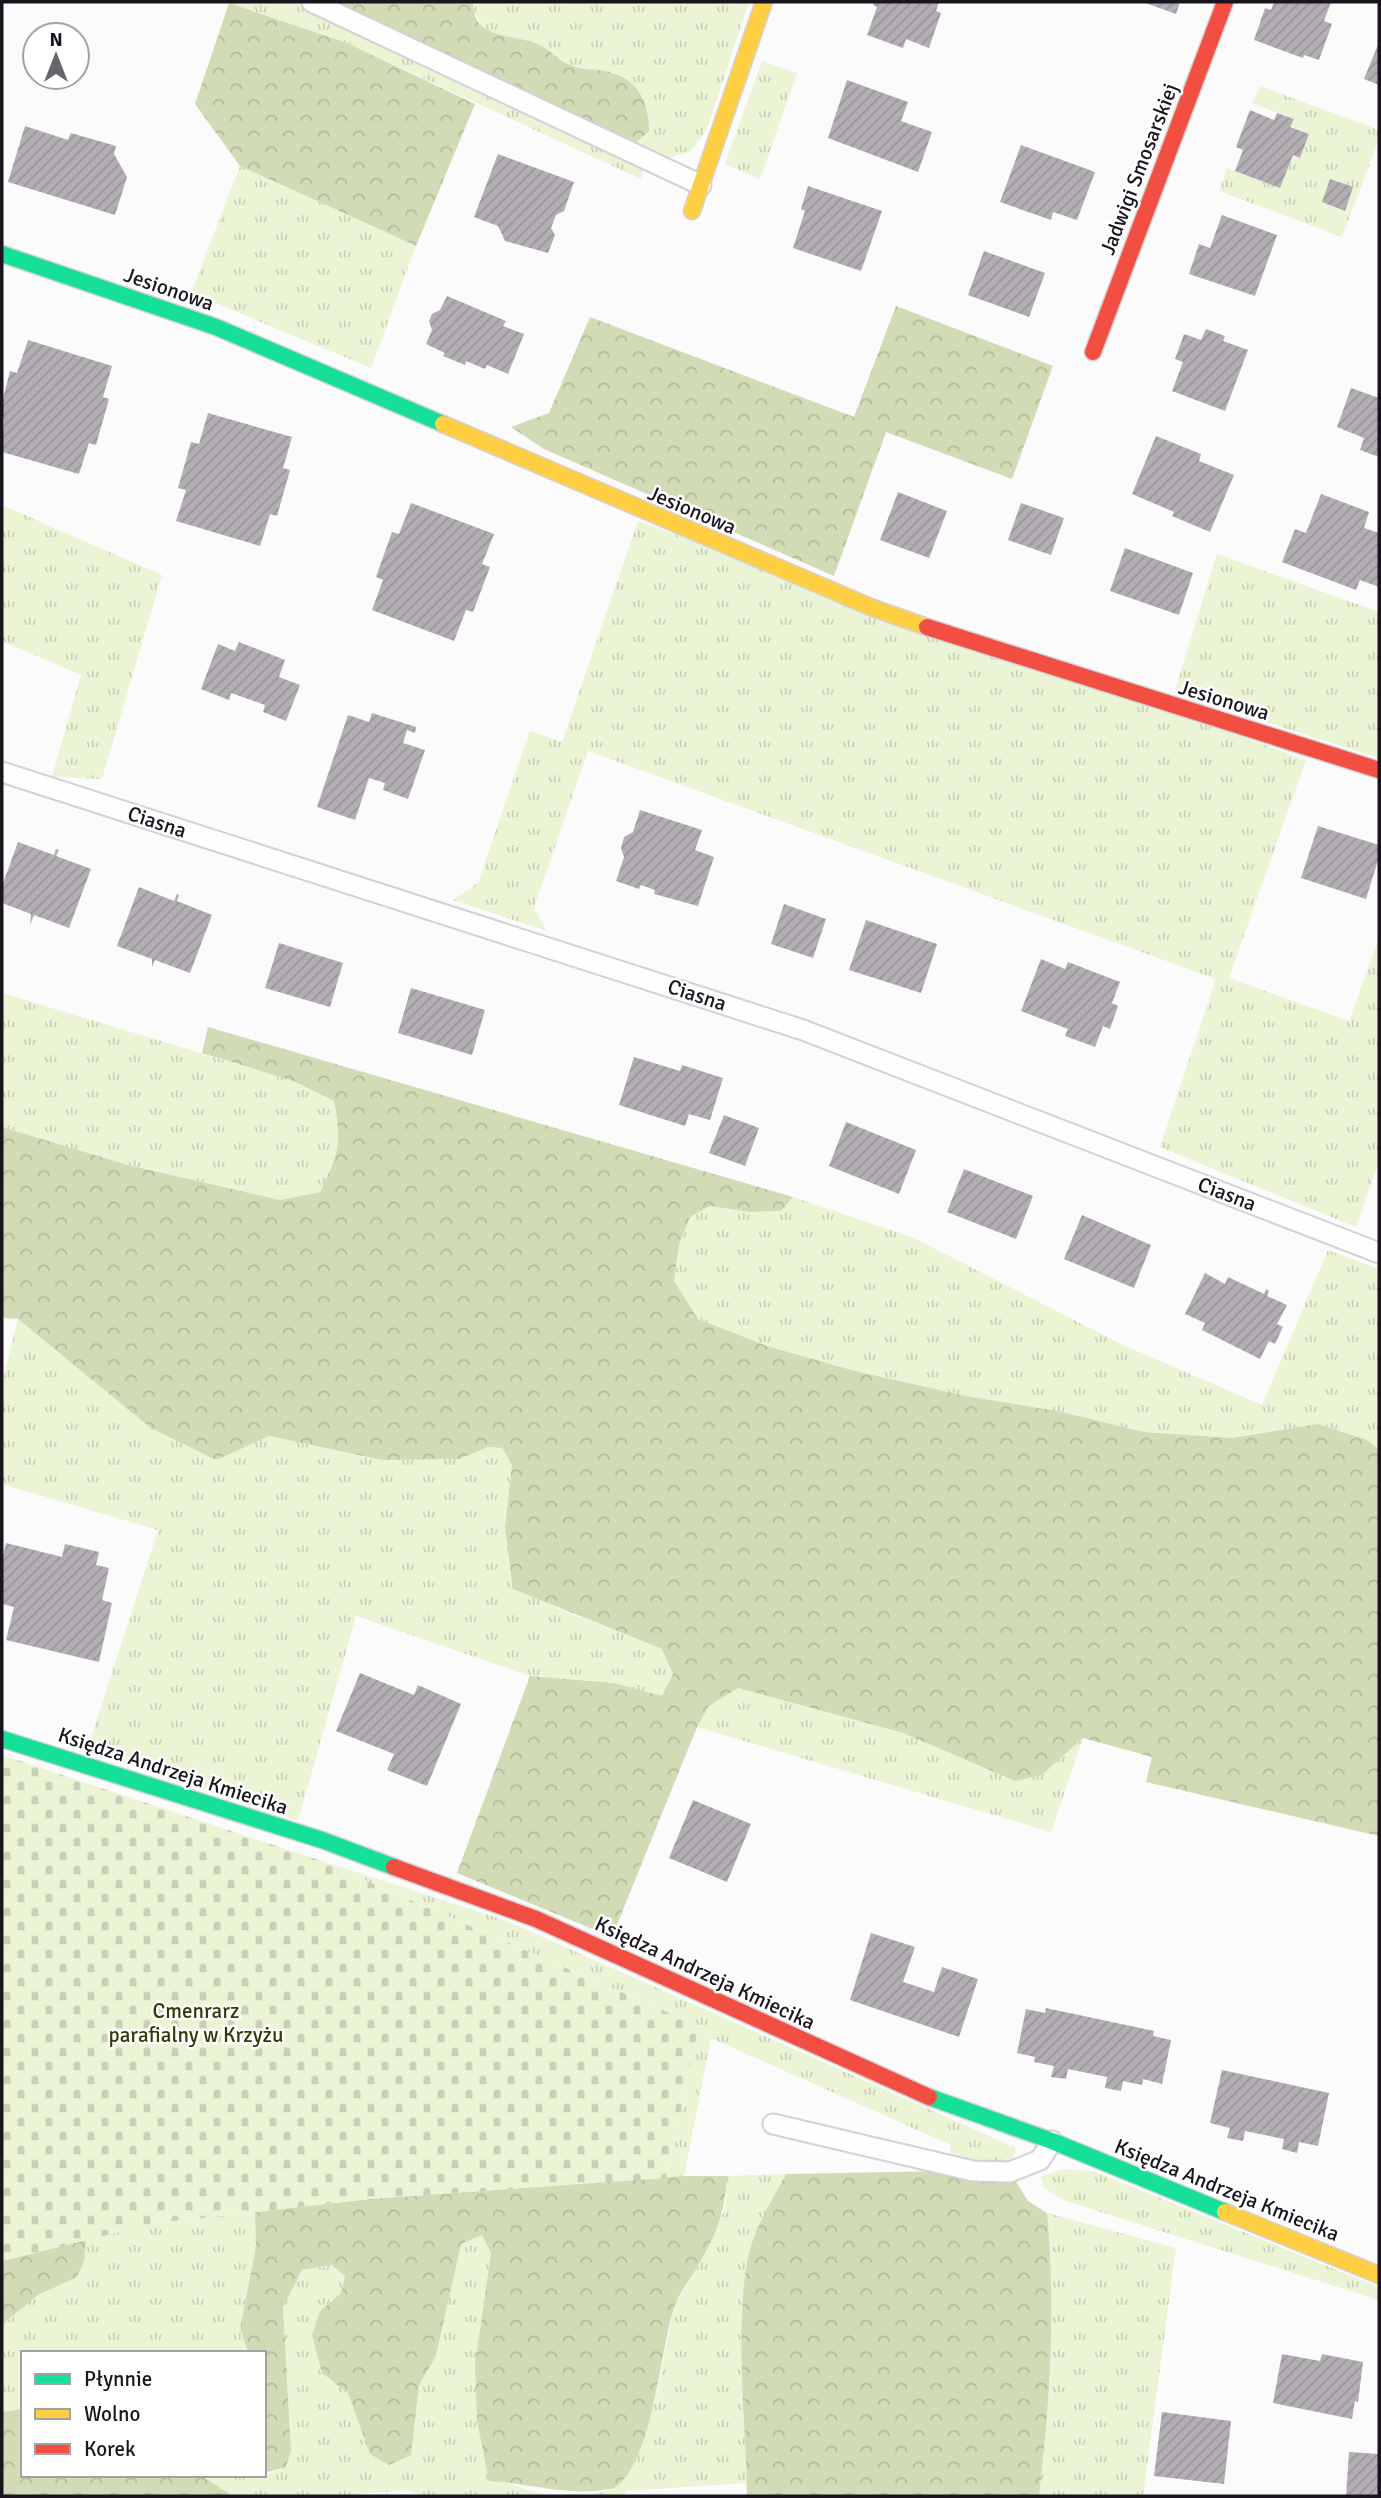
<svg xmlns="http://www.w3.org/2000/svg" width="1381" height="2498" viewBox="0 0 1381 2498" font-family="Signika,sans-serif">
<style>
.grass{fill:url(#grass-tufts)}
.forest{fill:url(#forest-crowns)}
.cemetery{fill:url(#cemetery-stones)}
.building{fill:url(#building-hatch)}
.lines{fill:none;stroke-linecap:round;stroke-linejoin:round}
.lane-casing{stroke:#d4d1d7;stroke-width:23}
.fast-casing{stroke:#d4d1d7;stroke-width:19}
.slow-casing{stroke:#d4d1d7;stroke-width:19}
.jam-casing{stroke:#d4d1d7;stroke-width:19}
.lane{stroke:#fefefe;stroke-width:19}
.fast{stroke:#16e098;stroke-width:16}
.slow{stroke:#ffcf43;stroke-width:16}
.jam{stroke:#f24e42;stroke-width:16}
.labels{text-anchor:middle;stroke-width:5;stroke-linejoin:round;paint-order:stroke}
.street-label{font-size:21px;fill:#1a141f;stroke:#fff}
.park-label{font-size:21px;fill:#313b06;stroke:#fff}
</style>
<defs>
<pattern id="grass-tufts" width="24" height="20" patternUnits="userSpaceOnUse" patternTransform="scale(1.75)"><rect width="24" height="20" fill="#ecf4d6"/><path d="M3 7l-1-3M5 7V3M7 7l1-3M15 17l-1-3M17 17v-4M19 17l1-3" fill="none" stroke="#cad0b7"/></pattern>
<pattern id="forest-crowns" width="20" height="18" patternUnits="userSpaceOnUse" patternTransform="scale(1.75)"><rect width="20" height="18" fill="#d1dbb5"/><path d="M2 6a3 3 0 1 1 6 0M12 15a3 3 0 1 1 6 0" fill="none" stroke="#b3bb9b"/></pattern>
<pattern id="cemetery-stones" width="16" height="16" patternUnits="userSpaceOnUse" patternTransform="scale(1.75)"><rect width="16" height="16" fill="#ecf4d6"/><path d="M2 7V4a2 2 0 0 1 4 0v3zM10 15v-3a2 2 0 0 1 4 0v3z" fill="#cad0b7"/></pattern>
<pattern id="building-hatch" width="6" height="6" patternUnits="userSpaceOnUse" patternTransform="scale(1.75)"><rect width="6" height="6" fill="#b3aeb3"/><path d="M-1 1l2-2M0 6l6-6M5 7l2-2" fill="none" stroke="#99959a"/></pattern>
</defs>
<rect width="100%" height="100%" fill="#fbfbfb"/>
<g class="grass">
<path d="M226 2H335L634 144 614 73 571 66 538 44 487 32 473 12V2H749L707 129 690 152 665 159 648 151 641 179 347 43Z"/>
<path d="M762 61 797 73 760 179 725 164Z"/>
<path d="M1260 86 1379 130V139L1342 237 1219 191 1227 168 1280 188 1293 155 1301 157 1309 134 1290 127 1293 119 1252 103Z"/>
<path d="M240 166 416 246 371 368 191 293Z"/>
<path d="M2 505 162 575 102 779 52 777 81 675 2 641Z"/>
<path d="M638 521 1306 760 1229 978 1349 1021 1379 938V1161L1356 1227 1160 1147 1216 979 588 751 534 908 547 931 453 900 478 883 530 731 562 742Z"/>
<path d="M1217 554 1379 612V758L1174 693Z"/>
<path d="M2 993 293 1081 334 1101C342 1144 339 1154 321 1192L280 1200 128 1165 2 1127Z"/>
<path d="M793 1197 916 1239 1121 1344 1262 1405 1328 1250 1379 1269V1450L1367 1440 1318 1424 1232 1438 1144 1432 1058 1411 966 1396 855 1371 767 1346 698 1319 674 1281 679 1245 690 1217 710 1206 750 1212 781 1211Z"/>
<path d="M18 1319 61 1353 215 1460 269 1436 382 1460 459 1459 488 1447 503 1448 512 1465 505 1527 557 1608 662 1649 673 1674 662 1696 614 1683 530 1676 356 1616 298 1821 87 1750 158 1530 2 1484V1384Z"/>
<path d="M738 1688 903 1733 1015 1781 1042 1775 1083 1738 1051 1832 697 1727 709 1706Z"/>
<path d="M316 1859 507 1921 1016 2148 1013 2158 997 2164 950 2156 951 2145 711 2038 684 2176 666 2178 699 2026Z"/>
<path d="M1064 2169 1093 2171 1379 2287V2300L1063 2200 1044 2188 1041 2176Z"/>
<path d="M786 2174 768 2206 747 2259 743 2313 747 2483 625 2491V2496H591L615 2487 635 2461 657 2393 674 2306 706 2253 725 2208 727 2176Z"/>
<path d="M255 2212 256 2247 240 2328 248 2353H23V2409L2 2412V2325L38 2295 77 2277 84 2260 86 2240 156 2223Z"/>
<path d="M1047 2213 1176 2248 1143 2496H1039C1050 2402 1056 2308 1047 2213Z"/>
<path d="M482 2235 491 2253 475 2364 477 2421 503 2482 549 2496H422L406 2490 335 2496H233L200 2475H264L286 2467 291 2451 283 2307 302 2270 331 2265 345 2277 341 2293 320 2311 322 2373 348 2393 357 2414 411 2456 419 2385 436 2356 461 2244Z"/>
</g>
<g class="forest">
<path d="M335 2H473C471 39 513 34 538 44 549 49 558 60 570 65 582 71 599 68 612 73 640 81 649 105 649 131L634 144Z"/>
<path d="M229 3 347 43 475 104 416 246 240 166 195 104Z"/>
<path d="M896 306 1053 366 1012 479 886 432 834 576 544 449 511 427 549 413 590 317 854 417Z"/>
<path d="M208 1027 793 1197 781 1211 750 1212 710 1206 690 1217 679 1245 674 1281 698 1319 767 1346 855 1371 966 1396 1058 1411 1144 1432 1232 1438 1318 1424 1367 1440 1379 1450V1836L1146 1782 1152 1757 1083 1738 1042 1775 1015 1781 903 1733 738 1688 709 1706 697 1727 612 1937 457 1873 530 1676 614 1683 662 1696 673 1674 662 1649 513 1589 505 1527 512 1465 502 1448 488 1447 459 1459 382 1460 269 1436 216 1460 151 1428 18 1319 2 1318V1127L128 1165 280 1200 320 1192C339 1154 342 1144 334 1101L293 1081 202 1053Z"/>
<path d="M949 2171 969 2179 1016 2182 1028 2201 1047 2213C1056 2308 1050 2402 1039 2496H747C746 2421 735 2336 747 2262 752 2232 772 2200 786 2174Z"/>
<path d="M684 2176H727C725 2214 715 2238 695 2271 688 2282 678 2295 674 2308 660 2349 653 2464 614 2488 573 2498 529 2483 489 2481L477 2421 475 2364 491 2253 482 2235 461 2244 436 2356 419 2385 411 2455 389 2465 370 2454 348 2393 322 2373 312 2335 320 2311 341 2293 345 2276 331 2265 302 2270 283 2307 291 2451 286 2467 264 2473V2353H248L240 2328 256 2247 255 2212 369 2199Z"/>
<path d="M86 2240 84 2261 77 2277 38 2295 2 2325V2261Z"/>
<path d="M23 2409V2475H200L233 2496H2V2412Z"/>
</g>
<path class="cemetery" d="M2 1755 316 1859 699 2026 666 2178 369 2199 156 2223 2 2261Z"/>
<g class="building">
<path d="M874 2H939L936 11 941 13 929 48 906 39 903 48 867 35 877 7 873 5Z"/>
<path d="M1143 2H1180L1176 14Z"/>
<path d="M1274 2H1331L1324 21 1332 24 1319 60 1304 55 1303 58 1254 40 1265 8 1271 10Z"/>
<path d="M1379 42V85L1364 79Z"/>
<path d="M847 80 908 102 901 121 932 132 918 172 828 138Z"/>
<path d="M1250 110 1274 120 1277 113 1294 119 1290 127 1309 134 1300 158 1293 155 1280 188 1235 171 1243 150 1236 147Z"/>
<path d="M25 126 68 140 71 133 116 146 114 154 127 177 115 215 8 182Z"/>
<path d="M1021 145 1095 172 1077 220 1053 212 1051 220 1000 202Z"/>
<path d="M498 154 574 182 564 211 556 215 551 228 555 235 548 253 505 241 498 226 474 217Z"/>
<path d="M1330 179 1353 187 1345 211 1322 202Z"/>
<path d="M808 186 882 211 861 271 793 248 805 211 801 209Z"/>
<path d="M1222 215 1277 235 1255 296 1189 274 1199 244 1210 248Z"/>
<path d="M984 251 1045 273 1029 317 968 295Z"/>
<path d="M447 296 506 321 503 326 524 334 508 374 487 365 485 369 466 361 465 365 443 356 445 353 426 344 432 330 429 321 432 314 440 310Z"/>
<path d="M1206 329 1225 336 1223 341 1248 350 1225 411 1172 391 1183 362 1175 359 1184 334 1201 340Z"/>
<path d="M28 340 112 366 103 397 109 399 96 445 89 443 79 474 2 452 4 419 2 418V403L10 371 17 373Z"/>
<path d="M1351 388 1379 398V457L1360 450 1364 438 1337 427Z"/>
<path d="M208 413 292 437 283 468 290 470 277 516 270 514 260 546 176 521 186 490 178 488 191 442 199 444Z"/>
<path d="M1156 436 1201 454 1199 461 1234 475 1210 532 1172 516 1174 512 1132 494Z"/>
<path d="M898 492 947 511 929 558 880 540Z"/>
<path d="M1321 494 1369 512 1364 528 1379 533V587L1360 580 1356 590 1282 562 1295 529 1306 533Z"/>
<path d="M411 503 494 534 482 564 490 567 473 612 466 610 454 641 372 610 383 580 376 577 392 532 399 534Z"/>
<path d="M1021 503 1064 518 1051 555 1008 540Z"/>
<path d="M1125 548 1193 573 1179 615 1110 591Z"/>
<path d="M239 642 285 660 279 677 300 685 286 721 263 712 265 705 231 693 229 700 201 689 218 644 235 651Z"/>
<path d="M372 713 416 727 415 733 407 730 403 743 425 750 408 799 383 790 385 783 369 778 355 820 317 807 348 715 369 722Z"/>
<path d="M640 810 702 830 695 850 714 857 698 906 654 894 655 890 641 885 639 889 616 881 624 857 621 848 624 837 633 832Z"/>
<path d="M1318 826 1379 845V857L1366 899 1301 878Z"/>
<path d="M18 842 54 855 56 849 59 850 56 856 91 869 69 928 34 915 30 925 31 914 2 903V886Z"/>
<path d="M139 887 174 901 177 894 179 895 177 901 212 915 190 973 155 960 152 967V959L117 946Z"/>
<path d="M784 904 826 919 813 958 771 944Z"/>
<path d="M866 920 937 944 921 993 849 970Z"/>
<path d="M279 943 343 963 330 1007 265 988Z"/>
<path d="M1041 959 1065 969 1068 962 1120 982 1112 1003 1118 1006 1110 1029 1103 1026 1095 1047 1065 1036 1068 1029 1021 1011Z"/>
<path d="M411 988 485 1010 472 1055 398 1033Z"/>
<path d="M634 1057 680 1071 682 1065 723 1078 710 1120 689 1114 685 1126 619 1105Z"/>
<path d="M724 1115 759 1128 745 1166 709 1153Z"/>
<path d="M846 1122 916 1150 899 1194 829 1166Z"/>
<path d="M964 1169 1033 1196 1016 1239 947 1212Z"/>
<path d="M1082 1215 1151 1245 1134 1288 1064 1259Z"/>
<path d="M1205 1273 1225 1284 1228 1277 1264 1294 1266 1289 1269 1291 1267 1296 1287 1305 1277 1324 1283 1327 1275 1344 1269 1341 1260 1359 1202 1330 1205 1323 1185 1314Z"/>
<path d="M6 1543 62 1557 65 1544 99 1552 96 1565 109 1568 102 1600 112 1603 99 1662 6 1640 14 1607 2 1604V1561Z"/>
<path d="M360 1673 414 1695 418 1685 461 1704 427 1786 387 1770 394 1754 336 1731Z"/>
<path d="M693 1800 751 1824 727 1882 669 1858Z"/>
<path d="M871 1933 915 1947 903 1982 934 1992 942 1967 978 1979 959 2037 850 2000Z"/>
<path d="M1046 2008 1154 2031 1153 2036 1171 2040 1162 2084 1143 2079 1142 2085 1123 2081 1121 2091 1105 2088 1107 2077 1068 2069 1066 2079 1051 2077 1054 2066 1034 2062 1035 2057 1017 2053 1026 2009 1045 2013Z"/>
<path d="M1222 2070 1329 2093 1318 2146 1299 2142 1297 2153 1282 2149 1284 2139 1245 2131 1243 2141 1227 2138 1230 2128 1210 2123Z"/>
<path d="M1282 2354 1320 2361 1322 2354 1363 2362 1358 2402 1355 2401 1352 2419 1273 2403Z"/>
<path d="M1162 2412 1231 2421 1224 2484 1154 2476Z"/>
<path d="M1349 2452 1379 2454V2496H1346Z"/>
</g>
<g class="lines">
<g class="lane-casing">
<g id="lane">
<path d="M312 2 701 185"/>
<path d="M2 772 803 1030 1379 1253"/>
<path d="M773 2124 973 2171 1010 2172 1040 2160 1052 2141"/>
</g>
</g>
<g class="fast-casing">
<g id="fast">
<path d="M2 254 216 327 443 424"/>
<path d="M2 1739 322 1840 394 1867"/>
<path d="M929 2097 1052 2141 1225 2212"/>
</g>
</g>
<g class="slow-casing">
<g id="slow">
<path d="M692 211 764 2"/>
<path d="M443 424 873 608 927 627"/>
<path d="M1225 2212 1379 2275"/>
</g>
</g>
<g class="jam-casing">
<g id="jam">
<path d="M1093 352 1225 2"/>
<path d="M927 627 1379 770"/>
<path d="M394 1867 536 1919 929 2097"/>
</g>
</g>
<use href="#lane" class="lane"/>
<use href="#fast" class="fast"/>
<use href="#slow" class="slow"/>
<use href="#jam" class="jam"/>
</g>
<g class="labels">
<g class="street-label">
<text transform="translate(1139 169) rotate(-69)" y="7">Jadwigi Smosarskiej</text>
<text transform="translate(169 289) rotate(19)" y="7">Jesionowa</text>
<text transform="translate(692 510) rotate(23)" y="7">Jesionowa</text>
<text transform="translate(1224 700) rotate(17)" y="7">Jesionowa</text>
<text transform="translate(157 822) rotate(18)" y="7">Ciasna</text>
<text transform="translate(697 995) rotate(18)" y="7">Ciasna</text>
<text transform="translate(1227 1194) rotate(21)" y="7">Ciasna</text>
<text transform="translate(173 1771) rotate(18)" y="7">Księdza Andrzeja Kmiecika</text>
<text transform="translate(705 1973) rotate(25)" y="7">Księdza Andrzeja Kmiecika</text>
<text transform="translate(1227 2190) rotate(22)" y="7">Księdza Andrzeja Kmiecika</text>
</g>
<g class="park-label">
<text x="196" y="2018">Cmenrarz<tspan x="196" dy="24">parafialny w Krzyżu</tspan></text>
</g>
</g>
<rect width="1381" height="2498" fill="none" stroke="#1a141f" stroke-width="7"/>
<rect x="21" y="2351" width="245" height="126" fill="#ffffff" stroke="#a3a1a5" stroke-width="2"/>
<rect x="35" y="2374" width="35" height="10" fill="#16e098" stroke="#a3a1a5" stroke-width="2"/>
<text x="84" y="2386" font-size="21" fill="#1a141f">Płynnie</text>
<rect x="35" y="2409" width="35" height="10" fill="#ffcf43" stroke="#a3a1a5" stroke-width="2"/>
<text x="84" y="2421" font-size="21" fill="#1a141f">Wolno</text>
<rect x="35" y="2444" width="35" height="10" fill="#f24e42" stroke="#a3a1a5" stroke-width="2"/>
<text x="84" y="2456" font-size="21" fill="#1a141f">Korek</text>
<g transform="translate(56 56)"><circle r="33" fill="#ffffff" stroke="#a3a1a5" stroke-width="2"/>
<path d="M0-5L12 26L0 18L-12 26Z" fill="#69656c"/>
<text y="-10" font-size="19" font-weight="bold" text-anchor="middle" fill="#1a141f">N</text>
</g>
</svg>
